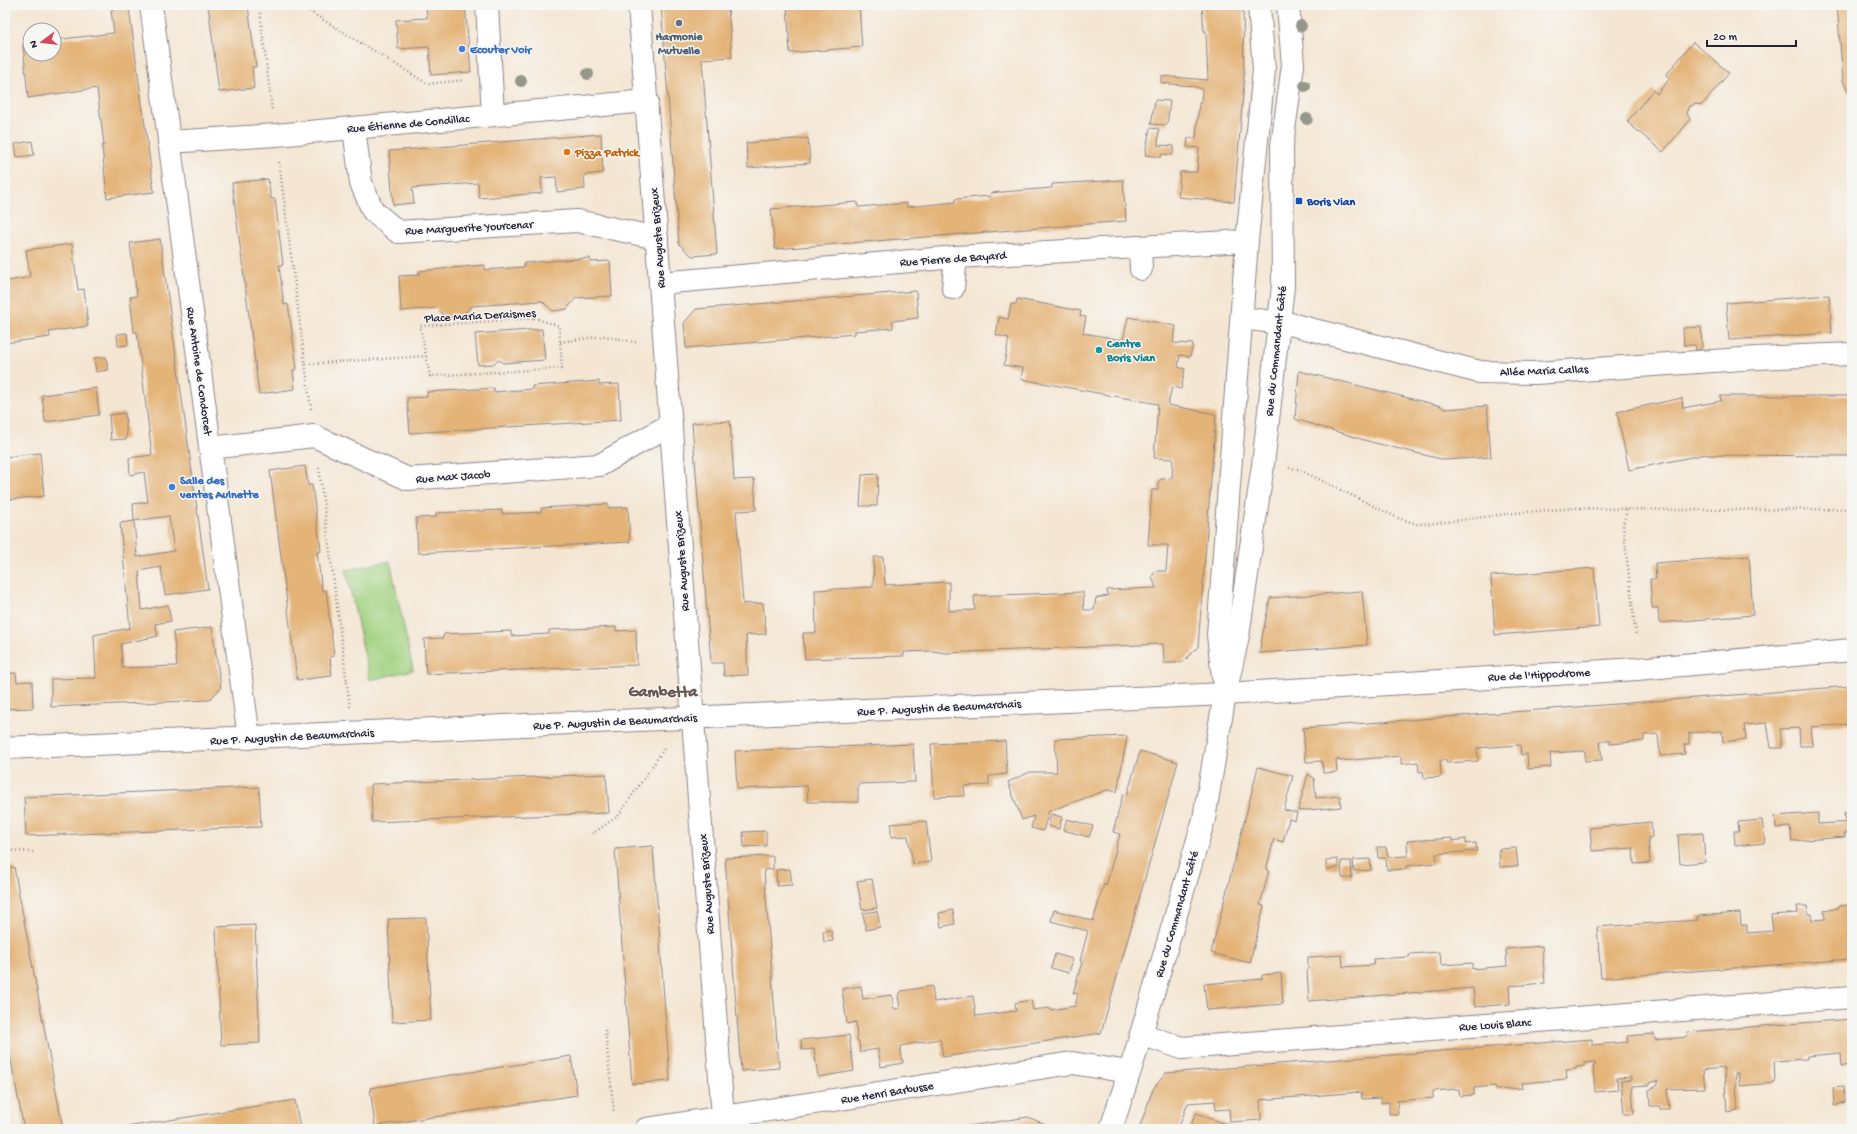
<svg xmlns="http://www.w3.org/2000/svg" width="1857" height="1134" viewBox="0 0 1857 1134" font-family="'Gochi Hand',sans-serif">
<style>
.green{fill:#a0d17f;stroke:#617a5d}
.building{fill:#e4b377}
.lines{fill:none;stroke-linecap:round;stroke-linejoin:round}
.minor-casing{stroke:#8b8487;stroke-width:24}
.path{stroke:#8b8487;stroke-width:2.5;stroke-dasharray:1 3;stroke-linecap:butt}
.minor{stroke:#fff;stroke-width:22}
.tree{fill:#95978a}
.service-dot{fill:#5c6f8a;stroke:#f6f6f2;stroke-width:1.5}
.shop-dot{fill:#3f7fe0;stroke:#f6f6f2;stroke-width:1.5}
.food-dot{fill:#e8710a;stroke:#f6f6f2;stroke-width:1.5}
.transit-dot{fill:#1a4fb4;stroke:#f6f6f2;stroke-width:1.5}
.culture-dot{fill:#0f9aa8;stroke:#f6f6f2;stroke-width:1.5}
.labels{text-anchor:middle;stroke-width:3;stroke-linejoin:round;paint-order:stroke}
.service-label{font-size:12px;font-weight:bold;fill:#4e5e75;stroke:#f6f6f2}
.shop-label{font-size:12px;font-weight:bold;fill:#366cbe;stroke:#f6f6f2;text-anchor:start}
.street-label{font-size:12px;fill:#22223b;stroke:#f6f6f2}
.food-label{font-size:12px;font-weight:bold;fill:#c56008;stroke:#f6f6f2;text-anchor:start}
.transit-label{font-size:12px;font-weight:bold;fill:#164399;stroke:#f6f6f2;text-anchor:start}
.culture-label{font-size:12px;font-weight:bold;fill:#0d838f;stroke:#f6f6f2;text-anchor:start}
.district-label{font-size:16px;font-weight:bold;fill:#665550;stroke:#f6f6f2}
</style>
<rect width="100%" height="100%" fill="#f6f6f2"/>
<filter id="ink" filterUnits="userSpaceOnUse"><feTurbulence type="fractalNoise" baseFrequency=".025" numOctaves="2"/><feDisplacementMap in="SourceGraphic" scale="8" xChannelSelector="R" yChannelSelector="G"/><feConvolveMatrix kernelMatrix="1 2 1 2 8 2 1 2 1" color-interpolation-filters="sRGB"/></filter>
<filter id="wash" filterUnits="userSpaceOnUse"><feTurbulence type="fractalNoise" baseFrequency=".012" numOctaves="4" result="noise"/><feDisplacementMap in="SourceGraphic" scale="16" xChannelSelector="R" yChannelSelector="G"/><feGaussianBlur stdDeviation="0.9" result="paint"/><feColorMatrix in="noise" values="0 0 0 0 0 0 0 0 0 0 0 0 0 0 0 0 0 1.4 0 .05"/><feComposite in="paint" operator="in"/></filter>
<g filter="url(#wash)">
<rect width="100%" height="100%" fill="#f4e6d3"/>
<path class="green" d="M390 561 413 670 370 680 346 570Z"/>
<g id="blocks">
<g class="building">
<path d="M208 5H248L256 67H252L254 88 219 92Z"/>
<path d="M426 5H465L471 72 431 75 429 47 398 49 396 20 427 18Z"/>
<path d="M661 5H736L735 7H728L732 57 702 59 717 254 692 256 679 244Z"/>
<path d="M787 5H859L862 47 790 53Z"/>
<path d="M1202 5H1243L1244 83 1234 202 1178 197 1180 172H1197L1199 148 1187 147 1188 138 1196 139 1199 103H1201L1202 89 1192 86 1161 83V76L1208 80 1206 31H1204Z"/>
<path d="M1837 5H1852V99L1843 81Z"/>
<path d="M129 8 154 192 107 198 102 146 104 145 97 88 28 98 23 44 30 43V54H54V40L114 33 111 10Z"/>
<path d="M1693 42 1729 73 1702 105 1696 104 1690 106 1687 113 1690 120 1663 152 1627 122 1653 90 1657 94 1670 78 1666 75Z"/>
<path d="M1155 100 1170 101 1167 125 1151 124Z"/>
<path d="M1150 128 1159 129 1158 145 1174 146 1173 155 1162 154 1161 157 1145 155Z"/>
<path d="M601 134 603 173 584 175 585 189 557 192 556 177 541 178 542 193 479 198 478 183 412 188 414 203 393 205 389 151Z"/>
<path d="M808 138 810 163 748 168 746 143Z"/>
<path d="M32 141 34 155 17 157 15 144Z"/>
<path d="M268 179 271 199H275L283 265 279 266 284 305 288 304 297 369 293 370 295 389 259 394 232 183Z"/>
<path d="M1123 180 1126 221 775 249 771 209 857 202 858 207 907 203V207L955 202V199L991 196 990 193 1052 188V184Z"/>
<path d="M160 239 208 589 165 595 161 567 139 571 142 610 168 605 171 621 155 624 158 636 121 644 122 668 177 666 173 632 212 627 221 688 209 700 51 707V679L96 678 94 635 130 628 120 523 134 521 137 557 174 551 169 516 134 521 133 504 148 502 144 472 130 475 129 458 152 455 137 332H134L130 297 137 296 130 243Z"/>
<path d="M72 244 78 290 84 289 88 326 49 332 50 337 5 343V286H8L7 281 30 277 26 250Z"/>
<path d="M590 258 591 262 610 261 612 296 576 298 567 309 553 311 542 301 472 306 461 317 447 318 436 308 401 311 399 276 419 275V271L485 265V270L524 267V263Z"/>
<path d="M916 291 918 318 892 321 893 328 855 331V334L686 348 684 323 696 309Z"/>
<path d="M1829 295 1832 333 1729 340 1726 303Z"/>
<path d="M1017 299 1081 311 1080 316 1086 317 1083 333 1123 340 1128 317 1176 326 1173 343 1193 344 1190 357 1180 355 1178 367 1185 369 1181 389 1172 387 1168 405 1216 414 1198 647 1183 662 1173 663H1164L1163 644 945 653 932 651 904 652V656L805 659 803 633H816L815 590 873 587 874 557H883L885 585 949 582V611L975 610 974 596 1083 592 1084 610H1094L1096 598 1108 596 1107 590 1156 588 1152 577 1155 571H1166L1168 545H1148L1152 490H1158V483L1161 479 1172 478 1173 459 1154 458 1158 404 1021 379 1023 368 1004 365 1009 338 996 335 999 317 1008 319 1011 304H1016Z"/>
<path d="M1701 327 1702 347 1700 350H1696L1695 345H1684L1683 328Z"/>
<path d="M542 329 545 360 503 363 499 360 493 364 478 365 475 334Z"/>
<path d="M127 333 128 345 118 346 117 334Z"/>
<path d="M106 357 108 370 96 372 94 358Z"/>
<path d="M1299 371 1441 406 1444 409 1487 406 1491 457 1445 460 1371 442 1295 419Z"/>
<path d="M599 381V385L619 384 621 420 410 433 407 398 427 397V392L494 388V392L533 389 532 386Z"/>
<path d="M96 388 99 415 45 422 42 395Z"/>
<path d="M1720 396H1851L1852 456 1707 455 1706 454 1629 470 1617 412 1682 398 1683 408 1721 401Z"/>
<path d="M125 413 127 439 111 440 109 415Z"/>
<path d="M730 421 734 480 754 479 756 510 736 511 743 604 763 603 766 634 746 635 748 675 724 676 723 663H711L692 423Z"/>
<path d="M40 453 44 496 5 500V457Z"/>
<path d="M305 466 308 485H312L321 551 317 552 322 591 326 590 334 656 330 657 332 676 297 680 270 471Z"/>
<path d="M878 474 877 506H860L862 475Z"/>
<path d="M608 504V508L628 507 630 542 418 553 416 518 436 517V513L502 510V514L541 512V508Z"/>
<path d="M1749 556 1753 615 1659 623 1658 608H1652L1650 579H1656L1655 563Z"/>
<path d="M1594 568 1599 627 1495 635 1491 576Z"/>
<path d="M1362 591 1367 645 1259 653 1270 598Z"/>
<path d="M616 627V631L636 630 637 665 426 674 424 639 443 638 444 634 511 631V636L549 634V630Z"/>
<path d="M5 673H16L17 682 32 681 33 708 5 709Z"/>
<path d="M1852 686V724L1811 727 1813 746H1800L1799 728 1780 729 1782 748H1771L1767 723 1744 725 1746 739 1723 742 1722 731 1689 733V744H1684L1685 754 1660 756 1658 734 1644 735V741L1610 744V741H1600L1602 760 1585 761V751L1550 753 1551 767 1528 769 1527 754 1521 755 1520 745 1477 748 1478 761 1446 763V760L1440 761 1441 777 1424 778 1423 771 1419 772 1418 762 1401 764V756L1339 761V759H1336L1337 772 1323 773 1322 761 1306 762 1303 728Z"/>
<path d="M1127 736 1117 792 1107 790 1049 811 1043 831 1031 828 1034 816 1022 820 1008 782 1030 772H1057L1055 739Z"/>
<path d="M1005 741 1007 774 989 776V785L964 786 965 796 934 797 931 744Z"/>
<path d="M913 744 915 782 858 784V802H808L807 786 737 789 735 751Z"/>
<path d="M1140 751 1178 762 1101 1033 943 1057 940 1039 900 1046 903 1063 881 1067 878 1049 860 1052 859 1041H857L856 1022 847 1024 842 989 861 986 863 999 892 995 894 1009 900 1008 898 996 902 991 932 986 934 1002 973 996 976 1016 1016 1011 1015 1003 1031 1000 1033 1010 1049 1008 1050 1010 1075 1006 1078 994 1073 993 1082 962 1080 961 1088 931 1051 921 1054 910 1093 921 1104 884 1106 886 1120 834 1113 832 1123 794 1127 795Z"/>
<path d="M1258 767 1293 776 1284 810 1297 813 1295 821 1289 819 1283 842 1274 839 1266 870H1269L1260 905 1264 906 1250 963 1211 953Z"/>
<path d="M606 774 609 813 372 822 371 784Z"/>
<path d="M1308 774 1314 778 1316 798 1340 796 1341 807 1298 811Z"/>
<path d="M259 787 261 827 26 836 24 797Z"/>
<path d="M1852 812V820H1845L1844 813Z"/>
<path d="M1818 813V824L1852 822V833H1844L1845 837 1792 841 1790 827 1776 828 1775 816Z"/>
<path d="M1051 814 1062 817 1059 829 1048 826Z"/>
<path d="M1067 819 1093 826 1089 837 1063 830Z"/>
<path d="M1762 820 1765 843 1735 846 1734 831H1739L1738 822Z"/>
<path d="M926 821 931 862 913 864 908 836 891 837V824Z"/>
<path d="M1651 822 1652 837 1648 838 1650 863 1634 864 1633 848 1592 851 1590 828Z"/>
<path d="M766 831V846L744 847 743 832Z"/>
<path d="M1703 833 1705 862 1680 864 1678 835Z"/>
<path d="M1452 838V841L1466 839V844L1476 843 1477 851 1436 854 1437 863 1406 866 1407 869 1387 870 1386 858H1378L1377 847H1386L1388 857 1408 856 1407 841Z"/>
<path d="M653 846 670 1081 632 1084 615 849Z"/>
<path d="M1516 848 1518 866 1500 867 1499 849Z"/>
<path d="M773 856V869L764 870 779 1068 741 1071 725 858Z"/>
<path d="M1338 859V868L1326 869V860Z"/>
<path d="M1370 859 1371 870 1354 871 1353 860Z"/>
<path d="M1341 861H1351L1352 878H1342Z"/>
<path d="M14 867 63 1129H24L5 1029V868Z"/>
<path d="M790 869 792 885 777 886 776 870Z"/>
<path d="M872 879 877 908 862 910 857 881Z"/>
<path d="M1850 905V911H1852V959L1601 978 1597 927 1698 920 1697 916 1740 913 1741 925H1747V933L1773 931 1771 915 1798 913 1797 906H1807L1808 914H1812V920L1825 919 1824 911 1838 908V906Z"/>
<path d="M953 910 955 924 941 927 939 913Z"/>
<path d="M877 911 880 927 866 930 863 913Z"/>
<path d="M426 918 431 1020 392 1022 388 919Z"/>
<path d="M255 925 260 1043 221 1045 216 927Z"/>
<path d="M831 930 833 941 824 942 823 931Z"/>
<path d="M1542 946 1545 983 1509 986 1510 1004 1475 1007 1473 988 1309 1001 1307 970H1308V957L1342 955 1343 967 1374 965 1373 959 1409 957 1410 954 1440 952 1441 965 1472 963V969L1507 966 1506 949Z"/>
<path d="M1055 954 1073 959 1069 973 1051 968Z"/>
<path d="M1281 973 1283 1004 1207 1010 1204 984 1262 979V975Z"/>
<path d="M1852 1019V1065L1842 1066 1841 1053 1807 1056V1059L1774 1061 1775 1083 1740 1086 1738 1073H1735L1738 1110 1727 1112 1724 1068 1703 1070 1705 1088 1667 1089 1669 1109H1660V1106H1650L1649 1090 1658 1085V1081L1649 1083V1085L1632 1086 1634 1114H1624L1621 1081 1631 1080V1077L1617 1078 1618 1090 1595 1092 1593 1065 1595 1066V1062L1585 1063V1066L1576 1067V1069L1566 1070 1567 1079 1522 1083 1523 1088 1496 1090 1495 1086 1474 1088V1095L1460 1096 1459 1089 1433 1091V1098L1397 1101 1398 1114H1389V1102L1381 1103V1098L1362 1099 1361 1092 1260 1100 1261 1120 1230 1122 1229 1109 1216 1110 1215 1101 1188 1103 1178 1129H1139L1153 1089 1166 1073 1592 1039V1045L1628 1042 1627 1036 1639 1035 1654 1034 1655 1040 1688 1037 1687 1032Z"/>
<path d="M849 1035 854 1071 818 1077 814 1049 802 1050 801 1040Z"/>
<path d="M571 1056 577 1095 375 1126 370 1088Z"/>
<path d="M1843 1087 1845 1102 1834 1106 1833 1088Z"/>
<path d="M295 1100 300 1129H120V1128Z"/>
<path d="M1196 1113 1231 1126V1129H1189Z"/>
<path d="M1028 1117 1054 1128V1129H949Z"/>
</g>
</g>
</g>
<g filter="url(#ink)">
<use href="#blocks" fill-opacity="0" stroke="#8b8487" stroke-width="1"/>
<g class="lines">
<g class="minor-casing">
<g id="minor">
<path d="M151 5 249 738"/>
<path d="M487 5 493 115"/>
<path d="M639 5 723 1117"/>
<path d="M354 128 361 183 373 211 398 232 577 221 657 238"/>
<path d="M169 142 276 135 647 101"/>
<path d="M1140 247 1141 269"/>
<path d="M660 283 956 257 1247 241"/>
<path d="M953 288 956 257"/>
<path d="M1242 318 1290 324 1480 372 1536 373 1757 358 1852 354"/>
<path d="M210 448 314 436 408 479 600 465 671 424"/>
<path d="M1223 677 1218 635 1247 241 1264 70 1259 5"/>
<path d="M5 748 1225 694 1637 669 1852 650"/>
<path d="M1141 1034 1182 1048 1852 997"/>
<path d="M646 1129 1072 1063 1129 1072"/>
<path d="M1111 1129 1135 1055 1204 819 1225 694 1238 636 1263 465 1283 286 1282 145 1293 65 1288 5"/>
</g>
</g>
<g class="path">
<path d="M259 5 272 110"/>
<path d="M299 5 428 84 464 80"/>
<path d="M279 162 311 409"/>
<path d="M534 318 559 326 562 368 430 376 420 326Z"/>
<path d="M560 342 604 336 639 343"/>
<path d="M306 364 426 356"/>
<path d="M319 468 350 707"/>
<path d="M1289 468 1298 469 1398 518 1417 524 1438 523 1514 513 1575 508 1679 510 1852 509"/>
<path d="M1627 510 1623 525 1636 636"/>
<path d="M592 834 618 816 664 749"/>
<path d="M5 848 7 850 33 852"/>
<path d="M605 1030 614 1112"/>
</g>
<use href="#minor" class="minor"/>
</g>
<g class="tree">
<circle cx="1301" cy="26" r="6"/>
<circle cx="588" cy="74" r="6"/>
<circle cx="521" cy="81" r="6"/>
<circle cx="1305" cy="86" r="6"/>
<circle cx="1307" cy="119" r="6"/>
</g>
</g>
<circle class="service-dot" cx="679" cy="23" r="4"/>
<g class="shop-dot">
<circle cx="462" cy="49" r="4"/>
<circle cx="172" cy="487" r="4"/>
</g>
<circle class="food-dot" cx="567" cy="152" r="4"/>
<rect class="transit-dot" x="1295" y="197" width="8" height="8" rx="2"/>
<circle class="culture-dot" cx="1099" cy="350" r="4"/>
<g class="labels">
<g class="service-label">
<text x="679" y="40">Harmonie<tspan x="679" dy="14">Mutuelle</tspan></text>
</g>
<g class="shop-label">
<text x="470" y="53">Ecouter Voir</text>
<text x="180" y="484">Salle des<tspan x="180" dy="14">ventes Aulnette</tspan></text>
</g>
<g class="street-label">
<text transform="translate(408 123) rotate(-5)" y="4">Rue Étienne de Condillac</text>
<text transform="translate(469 227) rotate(-3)" y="4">Rue Marguerite Yourcenar</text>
<text transform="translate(657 238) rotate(-94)" y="4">Rue Auguste Brizeux</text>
<text transform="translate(953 258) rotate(-4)" y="4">Rue Pierre de Bayard</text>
<text transform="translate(480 315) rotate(-3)" y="4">Place Maria Deraismes</text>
<text transform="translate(1275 351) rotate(-84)" y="4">Rue du Commandant Gâté</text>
<text transform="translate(1544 370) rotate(-2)" y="4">Allée Maria Callas</text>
<text transform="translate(200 371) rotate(82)" y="4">Rue Antoine de Condorcet</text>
<text transform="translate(453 476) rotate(-4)" y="4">Rue Max Jacob</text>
<text transform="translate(681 561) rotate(-94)" y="4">Rue Auguste Brizeux</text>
<text transform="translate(1539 674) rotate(-3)" y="4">Rue de l'Hippodrome</text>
<text transform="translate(939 707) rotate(-3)" y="4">Rue P. Augustin de Beaumarchais</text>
<text transform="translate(615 721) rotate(-3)" y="4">Rue P. Augustin de Beaumarchais</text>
<text transform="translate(292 736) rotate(-3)" y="4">Rue P. Augustin de Beaumarchais</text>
<text transform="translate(706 884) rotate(-94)" y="4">Rue Auguste Brizeux</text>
<text transform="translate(1176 914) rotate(-74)" y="4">Rue du Commandant Gâté</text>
<text transform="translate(1495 1024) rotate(-4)" y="4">Rue Louis Blanc</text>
<text transform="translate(887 1092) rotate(-9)" y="4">Rue Henri Barbusse</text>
</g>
<g class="food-label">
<text x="575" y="156">Pizza Patrick</text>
</g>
<g class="transit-label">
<text x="1307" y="205">Boris Vian</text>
</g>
<g class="culture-label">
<text x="1107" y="347">Centre<tspan x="1107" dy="14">Boris Vian</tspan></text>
</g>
<g class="district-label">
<text x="663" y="696">Gambetta</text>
</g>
</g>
<rect width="1857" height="1134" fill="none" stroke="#f6f6f2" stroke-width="20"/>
<g transform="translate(42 42) rotate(255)"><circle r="19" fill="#f6f6f2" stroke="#a1a1a9"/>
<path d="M0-3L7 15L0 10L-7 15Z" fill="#d1495b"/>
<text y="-6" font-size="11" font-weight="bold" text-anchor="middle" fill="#22223b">N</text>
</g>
<path d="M1707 40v6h89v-6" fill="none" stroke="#22223b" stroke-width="2"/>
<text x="1713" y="40" font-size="12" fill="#22223b" stroke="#f6f6f2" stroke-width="3" paint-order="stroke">20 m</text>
</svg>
